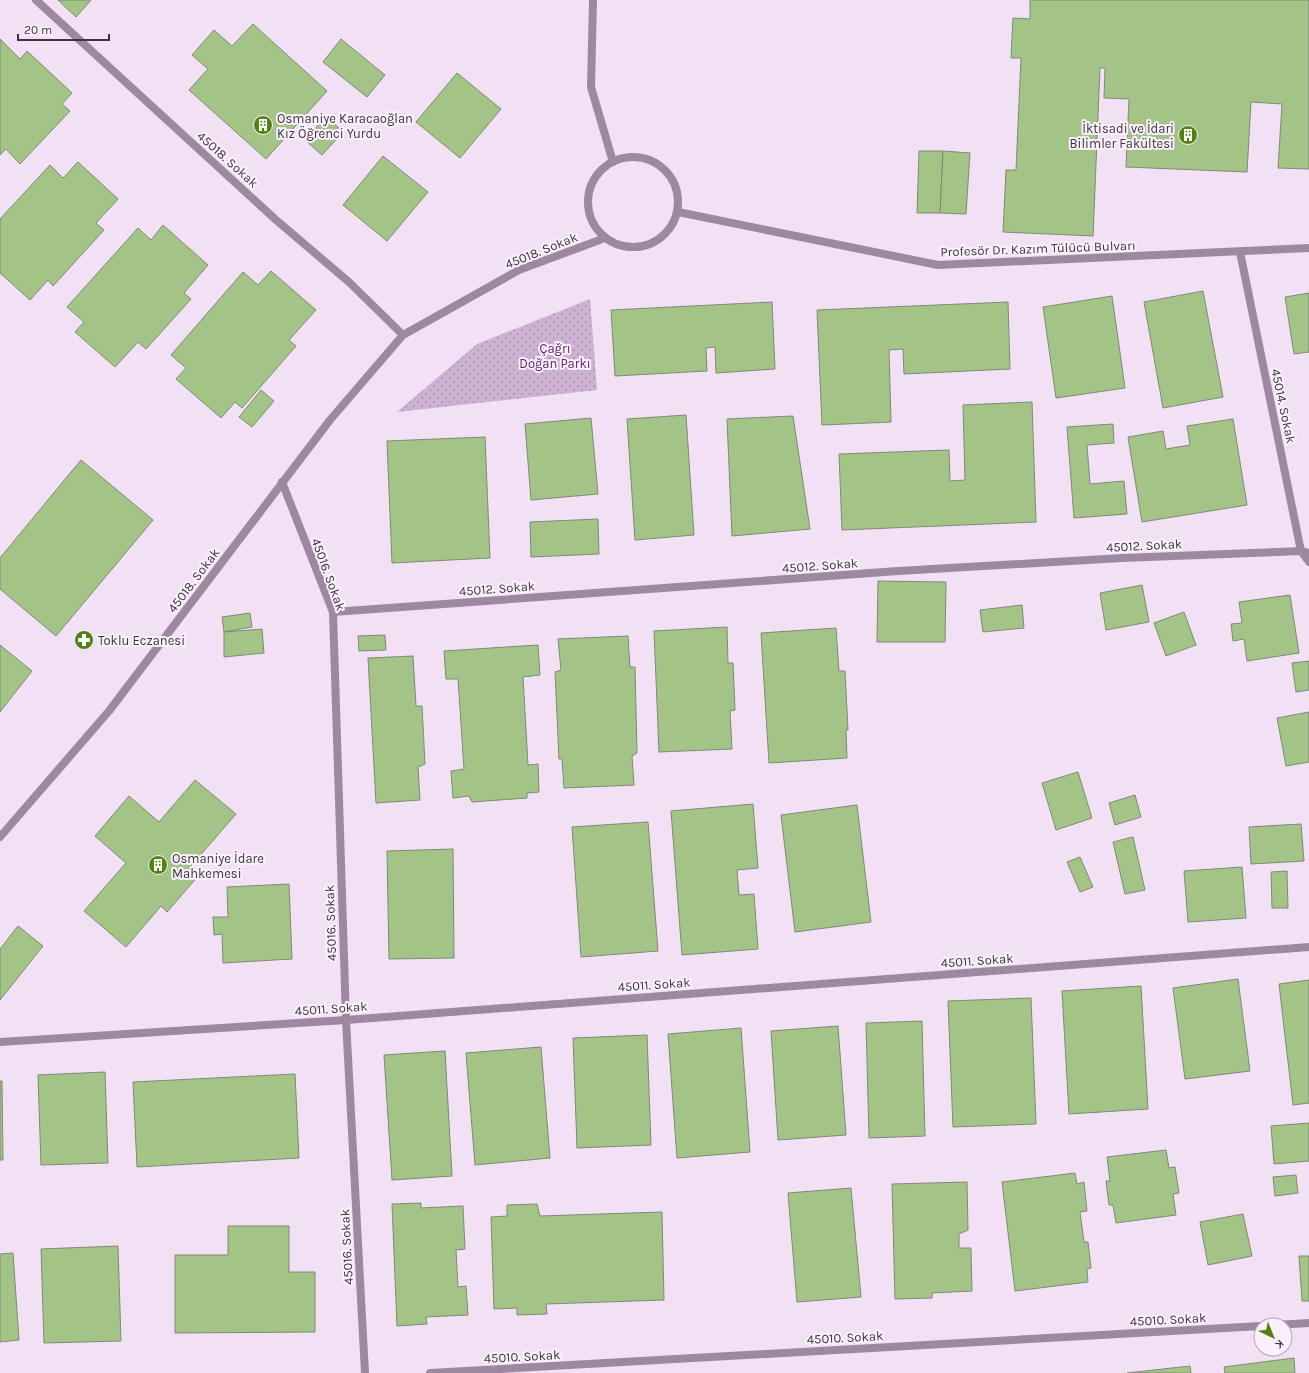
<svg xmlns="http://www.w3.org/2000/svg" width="1309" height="1373" viewBox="0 0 1309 1373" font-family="Karla,sans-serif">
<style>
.park{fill:url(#park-dots)}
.building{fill:#a4c487;stroke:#7f8a76}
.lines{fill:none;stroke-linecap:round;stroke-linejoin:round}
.street{stroke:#9c89a0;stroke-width:8}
.labels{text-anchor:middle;stroke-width:4;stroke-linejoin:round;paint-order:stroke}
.poi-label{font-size:13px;fill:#3c353d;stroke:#fbf1fd;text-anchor:start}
.street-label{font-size:13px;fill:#3c353d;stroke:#fbf1fd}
.park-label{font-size:13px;fill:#5c2667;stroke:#fbf1fd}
</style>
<defs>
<pattern id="park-dots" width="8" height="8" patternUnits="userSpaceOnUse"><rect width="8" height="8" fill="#ceb2d4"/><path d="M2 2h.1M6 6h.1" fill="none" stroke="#a892ad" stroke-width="1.8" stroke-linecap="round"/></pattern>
</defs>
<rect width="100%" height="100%" fill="#f2e1f5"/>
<path class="park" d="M590 299 597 390 397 412 477 344Z"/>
<g class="building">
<path d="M58 0H91L76 17Z"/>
<path d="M1030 0H1309V169L1278 168 1282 104 1251 102 1247 172 1126 167 1129 99 1104 98 1105 68H1100L1093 236 1003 232 1006 170H1016L1021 58H1011L1013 18 1030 19Z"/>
<path d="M253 24 327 91 266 159 189 90 208 69 192 55 214 30 232 46Z"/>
<path d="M0 39 20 59 27 51 72 93 62 104 70 111 20 164 6 149 0 155Z"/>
<path d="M341 39 385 75 367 97 323 62Z"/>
<path d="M457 73 501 109 460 158 416 122Z"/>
<path d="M326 116 343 132 322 155 305 140Z"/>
<path d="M919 151H943L940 213H917Z"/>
<path d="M943 151 970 153 966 214 940 213Z"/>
<path d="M383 156 428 192 387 241 343 205Z"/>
<path d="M78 162 118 199 96 223 104 230 53 286 48 280 30 300 0 273V219L50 165 63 178Z"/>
<path d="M163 225 208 265 184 293 191 299 146 349 138 342 115 367 75 332 84 322 67 307 138 228 151 240Z"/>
<path d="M271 271 316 310 289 340 296 346 242 408 235 402 221 418 176 379 186 368 171 355 243 272 258 285Z"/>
<path d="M1203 291 1223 397 1163 408 1144 302Z"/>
<path d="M1309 293V352L1294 354 1285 297Z"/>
<path d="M1112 296 1125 388 1056 398 1043 307Z"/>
<path d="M772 302 775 369 716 373 715 347 706 348 707 371 615 376 611 310Z"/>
<path d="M1008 302 1010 369 904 374 903 349 889 350 891 422 822 425 817 310Z"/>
<path d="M261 390 274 401 252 427 239 417Z"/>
<path d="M1032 402 1036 522 842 530 839 454 949 450 950 481 965 480 963 405Z"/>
<path d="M686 415 694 535 635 540 627 419Z"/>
<path d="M793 416 810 529 732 536 727 419Z"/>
<path d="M591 418 598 494 531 500 525 424Z"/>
<path d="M1233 419 1247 505 1142 522 1128 437 1163 431 1166 449 1190 445 1187 426Z"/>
<path d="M1113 424 1114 443 1087 445 1090 484 1124 481 1127 514 1074 518 1067 427Z"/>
<path d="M485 437 490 558 392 563 387 441Z"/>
<path d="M81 460 153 520 56 636 0 589V558Z"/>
<path d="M598 519 599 554 531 557 530 522Z"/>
<path d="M878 581 946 582 945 642H877Z"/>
<path d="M1142 585 1149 622 1106 630 1100 593Z"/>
<path d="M1290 595 1299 653 1247 661 1244 639 1233 641 1231 624 1242 623 1239 602Z"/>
<path d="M1022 605 1024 628 983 632 980 610Z"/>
<path d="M1184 612 1196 645 1166 656 1154 623Z"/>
<path d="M250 613 252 627 224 632 222 617Z"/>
<path d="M727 627 728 663H733L735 710 730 711 732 749 659 752 654 631Z"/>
<path d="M836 628 839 671H845L848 730H846L847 758 769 763 761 633Z"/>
<path d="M262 629 264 653 224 657V632Z"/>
<path d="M385 635 386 650 359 651 358 636Z"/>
<path d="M628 636 630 667H635L637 753 632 756 634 785 564 788 562 759H559L555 672 561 670 558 639Z"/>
<path d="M0 645 32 671 0 712Z"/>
<path d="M538 645 540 675 523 677 528 765 538 764 539 792 527 793V798L472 802 469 796 453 798 451 771 464 769 458 679H446L444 651Z"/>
<path d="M413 656 416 706H422L425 764 418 767 420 800 376 803 368 658Z"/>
<path d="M1309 661V690L1296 692 1292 663Z"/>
<path d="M1309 712V762L1286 766 1277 718Z"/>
<path d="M1078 772 1092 818 1056 830 1042 783Z"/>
<path d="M195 780 236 814 190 867 199 875 167 912 161 906 126 947 84 911 126 863 95 836 129 796 159 822Z"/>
<path d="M1135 795 1141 817 1115 825 1109 803Z"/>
<path d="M753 804 758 868 737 870 739 895 754 894 758 949 682 955 671 811Z"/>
<path d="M857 805 871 922 795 932 781 815Z"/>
<path d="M648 822 658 951 581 957 572 827Z"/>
<path d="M1301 824 1304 861 1251 864 1249 827Z"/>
<path d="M1133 837 1145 890 1125 894 1113 842Z"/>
<path d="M453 849 454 958 389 959 387 851Z"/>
<path d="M1080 857 1093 887 1080 892 1067 862Z"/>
<path d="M1242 867 1246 918 1188 922 1184 871Z"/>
<path d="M1287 871 1288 908H1272L1271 872Z"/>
<path d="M289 884 292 959 223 963 222 934 214 935 213 917H228L227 887Z"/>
<path d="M18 926 43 946 0 1000V949Z"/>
<path d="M1238 979 1250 1071 1185 1079 1173 988Z"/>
<path d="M1309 980V1103L1293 1105 1279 984Z"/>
<path d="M1141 986 1148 1109 1069 1114 1062 991Z"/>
<path d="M1031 998 1036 1124 953 1127 948 1001Z"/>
<path d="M922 1021 925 1136 869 1138 866 1023Z"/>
<path d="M838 1026 846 1135 778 1140 771 1031Z"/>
<path d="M741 1028 750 1152 677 1158 668 1034Z"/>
<path d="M647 1035 651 1145 577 1148 573 1038Z"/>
<path d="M541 1047 550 1158 475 1165 466 1053Z"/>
<path d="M445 1051 452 1176 392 1180 384 1055Z"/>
<path d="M105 1072 108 1163 41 1165 38 1075Z"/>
<path d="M295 1074 299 1158 137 1167 133 1082Z"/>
<path d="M0 1081H2L3 1160H0Z"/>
<path d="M1309 1123V1161L1274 1164 1271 1126Z"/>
<path d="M1166 1150 1169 1168 1175 1167 1179 1193 1173 1194 1176 1215 1116 1223 1113 1205H1109L1106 1181H1110L1107 1157Z"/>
<path d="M1075 1173 1077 1184 1084 1182 1087 1211 1080 1212 1084 1242H1088L1091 1268 1087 1269 1088 1282 1015 1291 1002 1182Z"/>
<path d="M1296 1175 1298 1193 1275 1196 1273 1177Z"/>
<path d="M967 1182 968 1230 959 1234V1248H971L972 1291 932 1293V1298L895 1299 892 1184Z"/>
<path d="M851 1188 861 1297 797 1302 788 1193Z"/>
<path d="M421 1203V1208L463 1206 465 1249 456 1250 458 1287 466 1286 468 1315 426 1317 427 1324 397 1326 392 1204Z"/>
<path d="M537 1204 540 1216 662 1212 664 1300 546 1304 547 1314 517 1315V1308L494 1309 491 1217 507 1216V1205Z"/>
<path d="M1243 1214 1252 1256 1208 1265 1200 1222Z"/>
<path d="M228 1226H289V1272H315V1332L175 1333V1255H228Z"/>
<path d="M118 1246 121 1341 44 1343 41 1249Z"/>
<path d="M13 1253 19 1340 0 1342V1254Z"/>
<path d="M1299 1256H1309V1301H1302Z"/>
<path d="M1294 1358 1295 1373H1225L1224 1367Z"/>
<path d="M1190 1366 1191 1373H1127Z"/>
</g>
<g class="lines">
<g class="street">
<path d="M36 0 275 219 350 283 403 335"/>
<path d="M593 0 591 87 613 162"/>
<circle cx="633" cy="202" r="45"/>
<path d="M678 212 938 265 1309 248"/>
<path d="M1240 252 1301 551 1309 562"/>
<path d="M282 482 333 612 346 1020 365 1373"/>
<path d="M333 612 898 571 1122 558 1301 551 1309 553"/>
<path d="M0 837 109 711 330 420 403 335 519 270 605 238"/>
<path d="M0 1042 346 1020 1309 947"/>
<path d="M1275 1325 1309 1323"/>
<path d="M430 1373 1261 1326"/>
</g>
</g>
<defs>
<g id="building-disc" transform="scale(1)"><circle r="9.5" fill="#538211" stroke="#fbf1fd"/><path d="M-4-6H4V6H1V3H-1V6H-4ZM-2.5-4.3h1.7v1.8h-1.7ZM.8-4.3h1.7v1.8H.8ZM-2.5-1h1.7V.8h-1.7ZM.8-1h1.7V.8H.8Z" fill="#fff"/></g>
<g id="pharmacy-disc" transform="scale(1)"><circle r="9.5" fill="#538211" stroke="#fbf1fd"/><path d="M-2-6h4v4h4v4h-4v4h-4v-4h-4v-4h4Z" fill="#fff"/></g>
</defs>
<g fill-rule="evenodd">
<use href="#building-disc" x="263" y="125"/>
<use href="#building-disc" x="1188" y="135"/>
<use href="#pharmacy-disc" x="84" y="640"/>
<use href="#building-disc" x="158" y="865"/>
</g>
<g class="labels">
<g class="poi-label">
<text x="277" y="123">Osmaniye Karacaoğlan<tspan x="277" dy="15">Kız Öğrenci Yurdu</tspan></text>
<text x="1174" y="133" text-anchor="end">İktisadi ve İdari<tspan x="1174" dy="15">Bilimler Fakültesi</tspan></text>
<text x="98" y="645">Toklu Eczanesi</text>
<text x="172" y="863">Osmaniye İdare<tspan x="172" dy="15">Mahkemesi</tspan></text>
</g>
<g class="street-label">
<text transform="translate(228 159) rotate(42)" y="5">45018. Sokak</text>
<text transform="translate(1038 248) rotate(-2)" y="5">Profesör Dr. Kazım Tülücü Bulvarı</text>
<text transform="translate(541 250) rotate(-22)" y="5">45018. Sokak</text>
<text transform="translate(1284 406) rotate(78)" y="5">45014. Sokak</text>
<text transform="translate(1144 545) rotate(-3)" y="5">45012. Sokak</text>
<text transform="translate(820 565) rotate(-4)" y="5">45012. Sokak</text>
<text transform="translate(329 574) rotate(70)" y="5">45016. Sokak</text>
<text transform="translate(193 580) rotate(-53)" y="5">45018. Sokak</text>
<text transform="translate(497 588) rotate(-4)" y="5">45012. Sokak</text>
<text transform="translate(330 923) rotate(-92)" y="5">45016. Sokak</text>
<text transform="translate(977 960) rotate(-4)" y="5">45011. Sokak</text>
<text transform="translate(654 984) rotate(-4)" y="5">45011. Sokak</text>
<text transform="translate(331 1008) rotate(-4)" y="5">45011. Sokak</text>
<text transform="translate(346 1247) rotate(-93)" y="5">45016. Sokak</text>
<text transform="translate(1168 1319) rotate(-3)" y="5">45010. Sokak</text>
<text transform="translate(845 1337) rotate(-3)" y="5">45010. Sokak</text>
<text transform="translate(522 1356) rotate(-3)" y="5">45010. Sokak</text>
</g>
<g class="park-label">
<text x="555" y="353">Çağrı<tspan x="555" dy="15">Doğan Parkı</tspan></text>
</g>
</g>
<g transform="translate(1273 1337) rotate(137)"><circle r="19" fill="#fbf1fd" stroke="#afa6b0"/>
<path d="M0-3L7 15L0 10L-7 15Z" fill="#538211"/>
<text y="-6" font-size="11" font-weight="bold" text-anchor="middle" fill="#3c353d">K</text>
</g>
<path d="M18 34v6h91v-6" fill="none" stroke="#3c353d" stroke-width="2"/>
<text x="24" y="34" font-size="12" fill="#3c353d" stroke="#fbf1fd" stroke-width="3" paint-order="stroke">20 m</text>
</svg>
